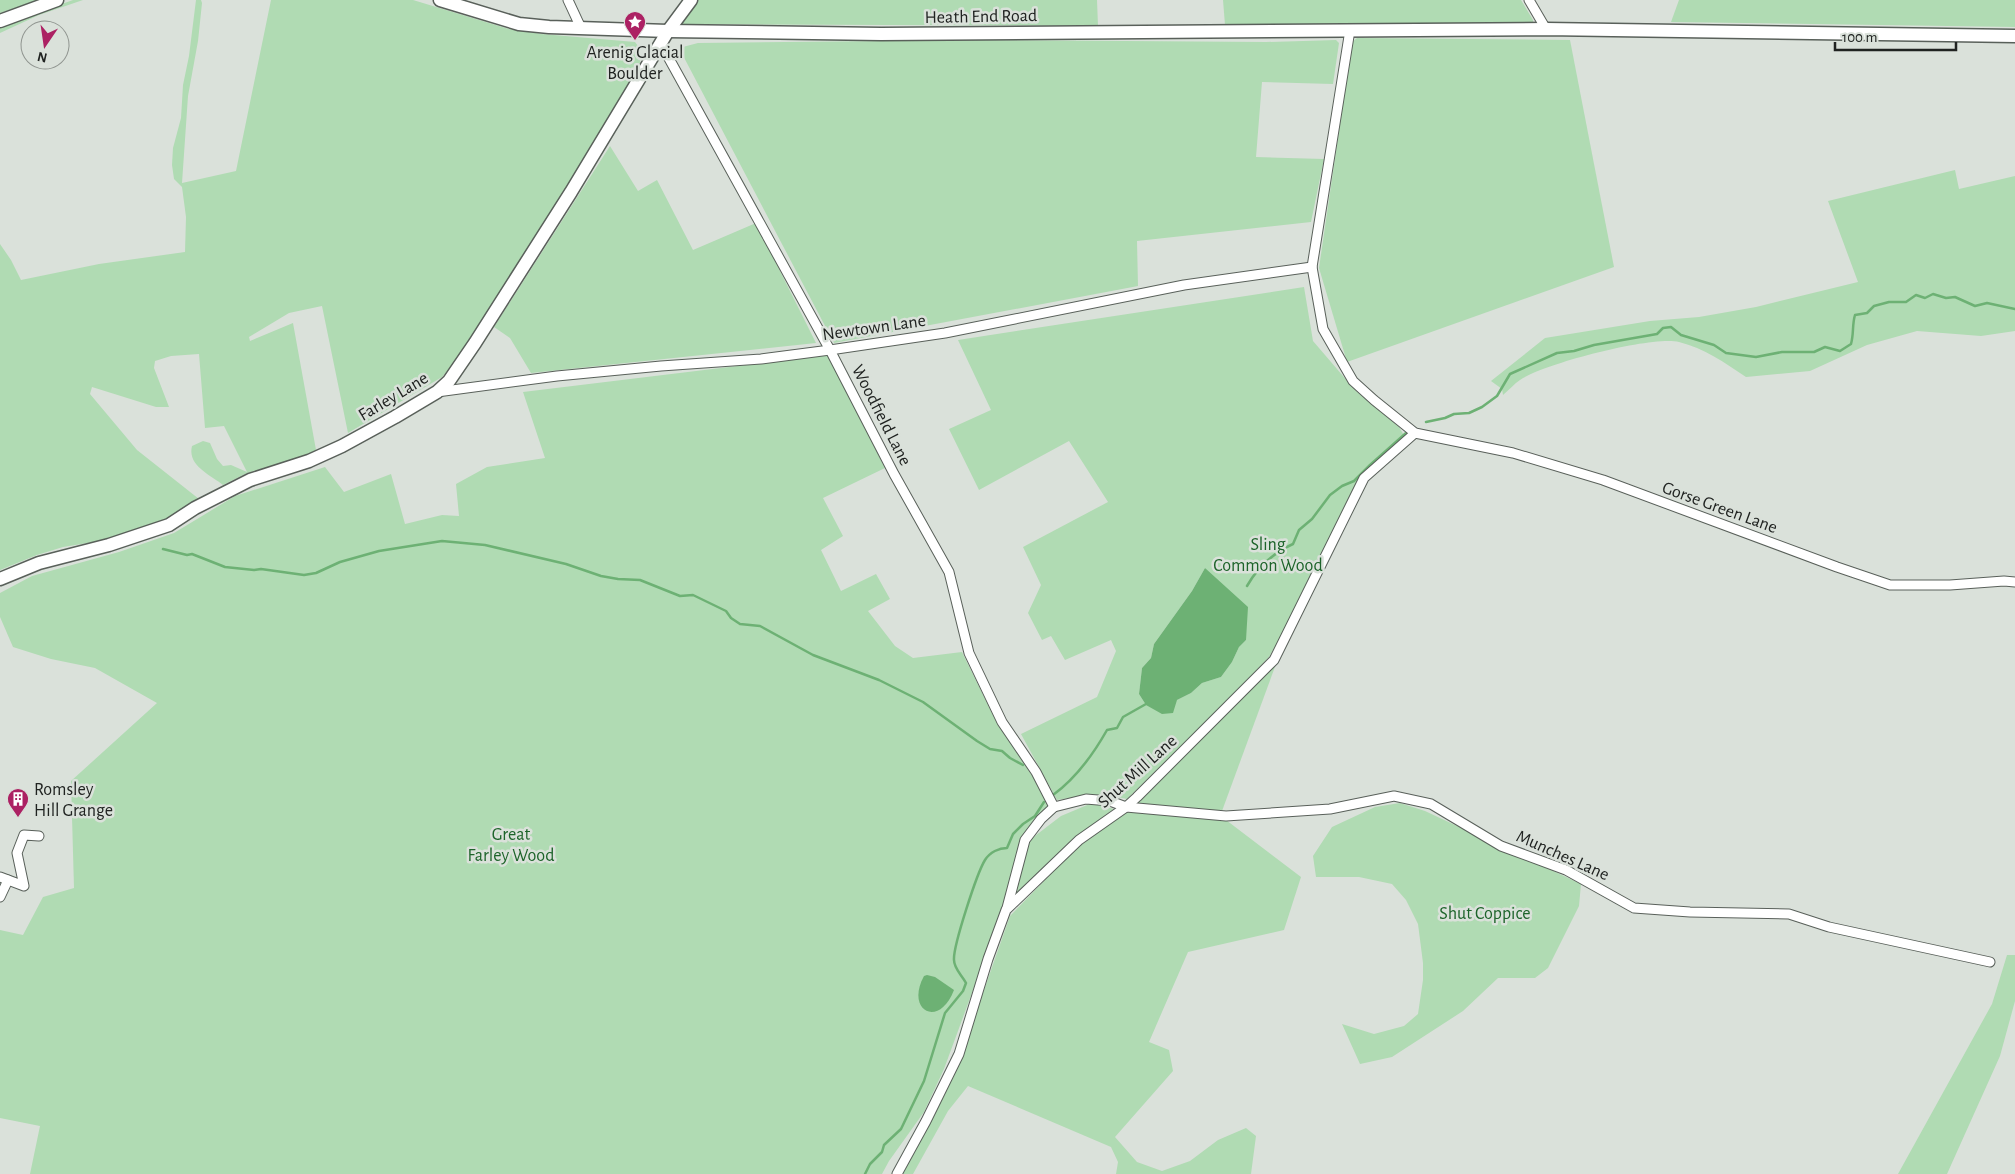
<svg xmlns="http://www.w3.org/2000/svg" width="2015" height="1174" viewBox="0 0 2015 1174" font-family="'Alegreya Sans',sans-serif">
<style>
.green{fill:#b0dbb3;fill-rule:evenodd}
.water{fill:#6db174}
.lines{fill:none;stroke-linecap:round;stroke-linejoin:round}
.stream{stroke:#6db174;stroke-width:2.5}
.street-casing{stroke:#59605a;stroke-width:11}
.secondary-casing{stroke:#59605a;stroke-width:15}
.street{stroke:#fff;stroke-width:9}
.secondary{stroke:#fff;stroke-width:12}
.labels{text-anchor:middle;stroke-width:5;stroke-linejoin:round;paint-order:stroke}
.street-label{font-size:18px;fill:#202321;stroke:#dae1da}
.poi-label{font-size:18px;fill:#202321;stroke:#dae1da}
.park-label{font-size:18px;fill:#1d642a;stroke:#dae1da}
</style>
<rect width="100%" height="100%" fill="#dae1da"/>
<g class="green">
<path d="M0 0H39L0 13Z"/>
<path d="M73 0H83L39 15 0 33V26Z"/>
<path d="M196 0H201L202 3 198 41 188 96 182 183 236 171 271 0H413L509 29 542 34 635 42C643 51 641 59 638 70L580 168 454 363 442 377 348 433 322 306 289 313 249 337 250 341 293 323 316 450 303 457 247 473 223 485C211 475 187 466 192 446L203 441 210 443 217 459 223 466 231 465 247 472 224 426 205 428 199 354 171 356 155 361 154 368 169 407H156L92 387 90 394 137 450 199 499 167 520 100 541 63 547 37 555 0 570V244L11 260 21 280 99 264 185 252 186 217 182 187 174 179 172 165 173 148 181 118 183 85 189 56Z"/>
<path d="M698 0H1097L1098 26 681 24Z"/>
<path d="M1223 0H1521L1533 20V24L1225 25Z"/>
<path d="M1679 0H2015V27L1671 22Z"/>
<path d="M1357 38 1570 40 1614 267 1347 362 1319 268 1352 42Z"/>
<path d="M979 40 1266 42 1336 40 1339 43 1333 84 1262 82 1256 157 1324 159 1311 222 1137 241 1138 286 834 343 679 48 698 43Z"/>
<path d="M610 146 638 191 657 180 693 250 756 223 816 343 531 373 510 338 494 327Z"/>
<path d="M1955 170 1959 189 2015 176V331L1981 336 1917 331 1867 345 1810 371 1746 377C1725 363 1704 348 1679 342 1653 335 1542 364 1520 380 1514 384 1509 390 1503 395L1502 389 1491 381 1545 338 1650 321 1699 317 1756 307 1858 282 1828 201Z"/>
<path d="M1304 287 1313 341 1355 390 1399 427 1405 437 1361 479 1326 557 1269 657 1224 704 1127 799C1103 794 1081 796 1057 800L1021 734 1097 697 1116 651 1111 640 1065 660 1051 636 1042 640 1028 613 1041 585 1023 547 1108 502 1069 441 979 490 949 429 991 410 958 340ZM1205 568 1246 640 1239 647 1232 662 1221 677 1202 683 1191 693 1177 700 1146 705 1139 694 1142 668 1151 658 1154 644 1192 591Z"/>
<path d="M828 355 885 468 823 498 843 536 821 550 841 591 876 574 890 599 868 611 895 646 913 658 962 652 992 713 1054 810 1021 837 1003 905 987 952 944 1069 924 1112 889 1161 882 1174H30L40 1126 0 1118V930L23 935 43 897 74 888 71 781 157 703 95 668 51 659 13 647 0 617V593L32 576 119 552 174 533 235 496 325 467 344 492 391 474 405 524 442 515 459 516 456 484 487 467 545 458 523 392Z"/>
<path d="M1276 664 1222 811 1134 804Z"/>
<path d="M1092 803 1114 809 1075 838 1012 901 1027 842 1061 816Z"/>
<path d="M1400 803 1425 811 1581 884 1579 906 1548 968 1535 978H1498L1463 1011 1392 1057 1360 1064 1342 1024 1374 1034 1404 1026 1418 1014 1423 980V963L1418 924 1406 900 1392 884 1359 877H1316L1313 856 1332 827 1375 807Z"/>
<path d="M1124 812 1226 820 1301 877 1284 930 1188 952 1149 1042 1169 1050 1173 1071 1115 1137 1137 1162 1162 1171 1190 1161 1218 1140 1246 1128 1256 1136 1251 1174H1116L1118 1162 1111 1147 968 1086 948 1111 913 1174H891L929 1120 953 1078 1010 916 1080 844Z"/>
<path d="M2007 955H2015V1001L2000 1056 1947 1174H1898L1992 1004Z"/>
</g>
<g class="water">
<path d="M1205 568 1248 607 1246 640 1239 647 1232 662 1221 677 1202 683 1191 693 1177 700 1173 713 1162 714 1146 705 1139 694 1142 668 1151 658 1154 644 1192 591Z"/>
<path d="M927 975 935 977 954 990C939 1029 905 1011 924 976Z"/>
</g>
<g class="lines">
<g class="stream">
<path d="M1426 422 1445 418 1454 414 1469 413 1482 407 1497 396 1510 374 1557 353 1574 351 1594 345 1657 334 1663 328 1671 327 1681 335 1714 345 1726 353 1756 357 1782 352H1814L1825 347 1840 351 1851 344C1854 333 1852 325 1855 315L1867 313 1874 306 1889 302H1906L1916 295 1925 298 1933 294 1946 298 1955 297 1975 306 1987 303 2015 309"/>
<path d="M163 549 187 555 192 554 225 567 254 570 261 569 304 575 316 573 340 562 379 551 442 541 485 545 566 564 601 576 618 579 640 580 680 596 693 595 726 611 731 618 740 624 760 626 813 655 879 680 923 702 977 741 990 749 1002 751 1010 758 1023 765"/>
<path d="M1247 586C1258 567 1273 553 1293 544L1299 530 1312 519 1330 495 1342 486 1354 481 1370 465 1406 433"/>
<path d="M1053 795C1075 779 1094 753 1107 730L1117 728 1123 717 1146 704"/>
<path d="M865 1174 870 1164 882 1152 884 1145 901 1129 924 1081 945 1013 963 991 966 983C962 975 954 969 954 960 953 946 977 873 985 860 990 852 999 848 1007 848L1013 834 1023 824 1035 816 1044 802"/>
</g>
<g class="street-casing">
<g id="street">
<path d="M568 0 581 28"/>
<path d="M1529 0 1546 29"/>
<path d="M1350 30 1312 267 1323 329 1353 381 1374 400 1415 433 1513 453 1603 480 1837 567 1890 585H1950L2004 581 2015 582"/>
<path d="M661 44 830 350 894 474 949 572 969 653 1002 722 1036 772 1054 807 1086 799 1110 801 1126 807 1226 816 1330 809 1394 796 1431 804 1501 846 1566 870 1634 908 1690 912 1789 914 1829 927 1990 962"/>
<path d="M437 392 557 376 661 366 761 359 830 350 945 333 1184 285 1312 267"/>
<path d="M0 877 24 886 17 853 24 835 39 836"/>
<path d="M0 897 8 880"/>
<path d="M1007 908 1025 840 1041 819 1054 807"/>
<path d="M897 1174 926 1121 959 1054 988 959 1006 910 1079 840 1126 807 1137 797 1274 660 1364 478 1415 433"/>
</g>
</g>
<g class="secondary-casing">
<g id="secondary">
<path d="M440 0 519 24 549 27 668 31 881 34 1546 29 2015 36"/>
<path d="M0 21 57 0"/>
<path d="M0 579 39 563 109 545 169 525 195 508 250 480 309 461 342 446 395 417 437 392 449 381 475 343 571 192 668 31 691 0"/>
</g>
</g>
<use href="#street" class="street"/>
<use href="#secondary" class="secondary"/>
</g>
<defs>
<g id="sight-pin" transform="scale(1.125)"><path d="M0 17L-7.5 6A9.5 9.5 0 1 1 7.5 6Z" fill="#ac2163" stroke="#dae1da"/><path d="M0-6L1.8-2.2L6-1.7L2.9 1.2L3.7 5.4L0 3.3L-3.7 5.4L-2.9 1.2L-6-1.7L-1.8-2.2Z" fill="#fff"/></g>
<g id="building-pin" transform="scale(1.125)"><path d="M0 17L-7.5 6A9.5 9.5 0 1 1 7.5 6Z" fill="#ac2163" stroke="#dae1da"/><path d="M-4-6H4V6H1V3H-1V6H-4ZM-2.5-4.3h1.7v1.8h-1.7ZM.8-4.3h1.7v1.8H.8ZM-2.5-1h1.7V.8h-1.7ZM.8-1h1.7V.8H.8Z" fill="#fff"/></g>
</defs>
<g fill-rule="evenodd">
<use href="#sight-pin" x="635" y="22"/>
<use href="#building-pin" x="18" y="799"/>
</g>
<g class="labels">
<g class="street-label">
<text transform="translate(981 16) rotate(-1)" y="6">Heath End Road</text>
<text transform="translate(874 327) rotate(-8)" y="6">Newtown Lane</text>
<text transform="translate(393 396) rotate(-31)" y="6">Farley Lane</text>
<text transform="translate(882 415) rotate(63)" y="6">Woodfield Lane</text>
<text transform="translate(1720 507) rotate(20)" y="6">Gorse Green Lane</text>
<text transform="translate(1137 771) rotate(-42)" y="6">Shut Mill Lane</text>
<text transform="translate(1563 855) rotate(24)" y="6">Munches Lane</text>
</g>
<g class="poi-label">
<text x="635" y="58">Arenig Glacial<tspan x="635" dy="21">Boulder</tspan></text>
<text x="34" y="795" text-anchor="start">Romsley<tspan x="34" dy="21">Hill Grange</tspan></text>
</g>
<g class="park-label">
<text x="1268" y="550">Sling<tspan x="1268" dy="21">Common Wood</tspan></text>
<text x="511" y="840">Great<tspan x="511" dy="21">Farley Wood</tspan></text>
<text x="1485" y="919">Shut Coppice</text>
</g>
</g>
<g transform="translate(45 45) rotate(193)"><circle r="24" fill="#dae1da" stroke="#909590"/>
<path d="M0-4L9 19L0 12L-9 19Z" fill="#ac2163"/>
<text y="-8" font-size="14" font-weight="bold" text-anchor="middle" fill="#202321">N</text>
</g>
<path d="M1835 42v8h121v-8" fill="none" stroke="#202321" stroke-width="2.5"/>
<text x="1842" y="42" font-size="15" fill="#202321" stroke="#dae1da" stroke-width="4" paint-order="stroke">100 m</text>
</svg>
